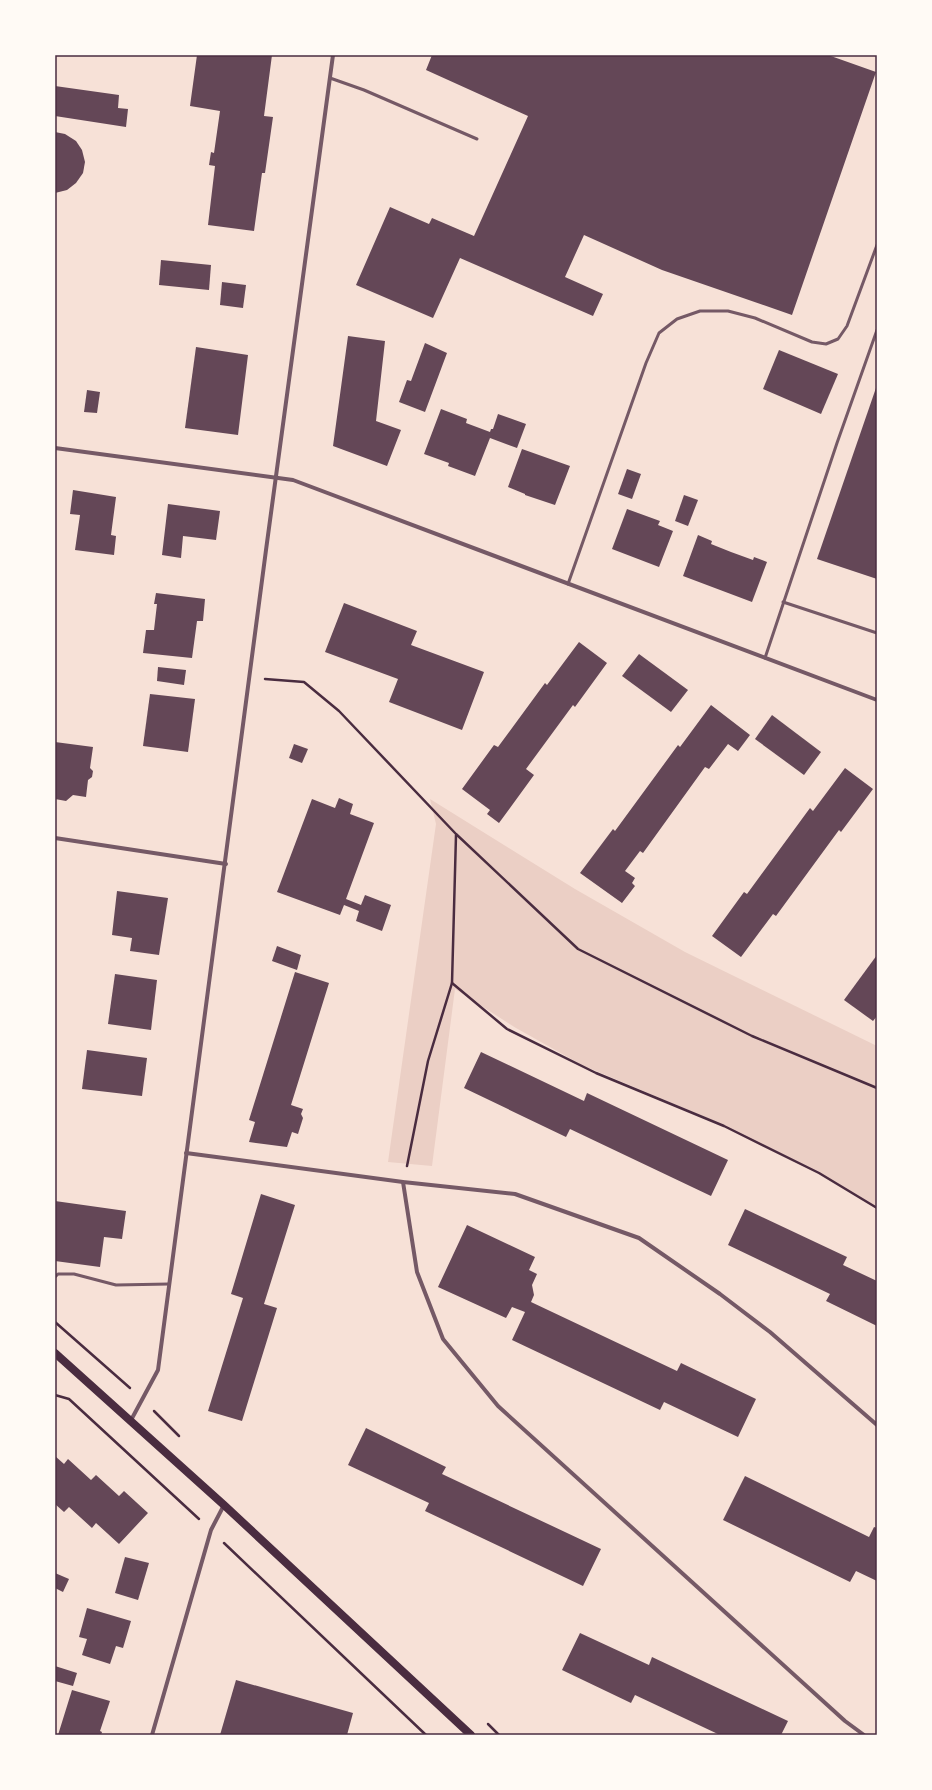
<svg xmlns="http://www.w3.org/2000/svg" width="932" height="1790" viewBox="0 0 932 1790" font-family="Roboto,sans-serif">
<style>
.green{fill:#ebcfc5}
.building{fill:#644757}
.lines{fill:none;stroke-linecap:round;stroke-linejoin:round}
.path{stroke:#4a2c40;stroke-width:2.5}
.service{stroke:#755966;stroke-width:3}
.minor{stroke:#755966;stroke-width:4}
.secondary{stroke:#4a2c40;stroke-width:8}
.neatline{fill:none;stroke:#4a2c40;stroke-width:1.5}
</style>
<rect width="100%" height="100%" fill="#f7e1d7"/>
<path class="green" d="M430 799 575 889 685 952 877 1046V1209L811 1168 712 1120 582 1065 516 1028 455 989 432 1166 388 1162 436 824Z"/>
<g class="building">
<path d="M197 55H272L264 116 273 117 265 173H262L254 231 208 225 215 166 209 165 211 152 214 153 220 111 190 106Z"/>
<path d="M432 55H828L876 72 792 315 662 270 584 235 565 277 603 294 593 316 460 258 433 318 356 285 390 207 429 224 432 218 474 236 528 116 426 70Z"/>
<path d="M55 86 119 95 118 108 128 109 126 127 55 116Z"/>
<path d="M55 132 65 134 76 141 82 150 85 162 83 173 76 183 67 190 55 193Z"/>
<path d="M161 260 211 265 209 290 159 285Z"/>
<path d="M222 282 246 285 243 308 220 305Z"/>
<path d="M348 336 385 341 376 421 401 430 387 466 333 446Z"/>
<path d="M425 343 447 353 425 412 399 402 407 380 411 381Z"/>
<path d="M196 347 248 355 238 435 185 428Z"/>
<path d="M779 350 838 374 821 414 763 389Z"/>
<path d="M877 385V579L817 559Z"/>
<path d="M87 390 100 392 97 413 84 412Z"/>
<path d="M441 409 467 419 466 423 490 432 491 429H493L498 414 526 424 517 448 490 438 475 476 448 466 449 463 424 454Z"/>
<path d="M522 449 570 466 555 505 525 495V494L508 487Z"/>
<path d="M627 469 641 474 632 499 618 494Z"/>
<path d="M73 490 116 497 111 535 116 536 114 555 75 550 80 515 70 514Z"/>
<path d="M684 495 698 500 688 526 675 521Z"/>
<path d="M168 504 220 511 216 540 183 536 181 558 162 555Z"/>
<path d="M627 509 660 521 658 525 673 531 659 567 612 549Z"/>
<path d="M698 535 712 541 711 544 731 552 753 560 754 557 767 562 752 602 683 576Z"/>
<path d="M156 593 205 599 203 621H197L192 658 143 653 146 630H154L157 604H154Z"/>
<path d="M344 603 417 631 411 645 484 672 462 730 389 702 398 679 325 652Z"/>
<path d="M579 642 607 663 575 707 573 705 526 769 534 775 499 823 487 814 490 810 462 789 494 745 498 747 545 683 547 685Z"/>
<path d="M639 654 688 690 671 712 622 676Z"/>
<path d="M158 667 186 670 184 685 157 681Z"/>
<path d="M150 694 195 699 188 752 143 746Z"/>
<path d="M711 705 750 735 738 751 728 744 709 769 705 767 643 853 640 851 625 871 635 878 632 883 635 886 622 903 580 873 613 829 615 831 678 745 680 747Z"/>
<path d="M772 715 821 752 804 775 755 739Z"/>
<path d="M55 742 93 747 90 768 93 771 92 777 88 780 86 797 73 795 66 801 55 799Z"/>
<path d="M294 744 308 749 302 763 289 758Z"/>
<path d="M845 768 873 789 841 832 839 830 776 916 773 914 741 957 712 936 744 892 747 894 810 808 813 811Z"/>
<path d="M339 798 353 804 350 814 374 823 346 899 361 905 365 895 391 905 382 931 356 921 359 911 344 905 340 915 277 892 312 799 335 808Z"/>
<path d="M117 891 168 898 159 955 130 951 132 938 112 935Z"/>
<path d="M277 946 301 955 297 970 272 961Z"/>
<path d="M877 955V1016L873 1021 844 1000Z"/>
<path d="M295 972 329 983 291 1105 303 1109 301 1114 303 1118 298 1134 292 1132 287 1147 249 1142 255 1122 249 1120Z"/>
<path d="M115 974 157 980 151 1030 108 1024Z"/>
<path d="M87 1050 147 1058 142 1096 82 1089Z"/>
<path d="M481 1052 584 1101 587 1093 728 1160 711 1196 570 1129 566 1137 464 1088Z"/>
<path d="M261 1194 295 1205 264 1304 277 1308 242 1421 208 1411 243 1298 231 1294Z"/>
<path d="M55 1201 126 1211 122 1239 104 1237 100 1267 55 1261Z"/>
<path d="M745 1209 847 1257 843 1265 877 1281V1326L826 1301 830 1294 728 1245Z"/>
<path d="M467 1225 535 1257 529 1270 537 1274 532 1285 534 1295 531 1302 677 1371 681 1363 756 1399 738 1437 664 1402 660 1410 512 1340 525 1312 512 1307 506 1318 438 1287Z"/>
<path d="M366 1428 446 1467 442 1474 601 1549 583 1586 425 1511 429 1503 348 1465Z"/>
<path d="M55 1456 64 1464 68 1459 91 1480 96 1475 119 1496 124 1491 148 1513 119 1544 96 1523 92 1528 69 1507 64 1512 55 1504Z"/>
<path d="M745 1476 869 1537 874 1527 877 1528V1581L856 1571 850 1582 723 1520Z"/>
<path d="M125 1557 149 1563 138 1600 115 1593Z"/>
<path d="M55 1573 69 1579 63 1592 55 1588Z"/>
<path d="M87 1608 131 1621 123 1648 116 1646 110 1664 82 1655 87 1639 79 1637Z"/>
<path d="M580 1633 649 1665 652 1657 788 1721 781 1735H720L635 1695 631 1703 562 1670Z"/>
<path d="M55 1666 77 1673 73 1686 55 1681Z"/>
<path d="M236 1680 353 1713 347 1735H220Z"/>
<path d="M72 1690 110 1701 100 1731 102 1732 101 1735H58Z"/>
</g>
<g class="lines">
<g class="path">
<path d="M265 679 304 682 339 711 456 834 578 949 752 1036 877 1088"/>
<path d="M452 983 507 1029 596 1073 724 1126 819 1173 877 1208"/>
<path d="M407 1166 428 1061 452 983 456 835"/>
<path d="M55 1322 130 1388"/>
<path d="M55 1395 69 1399 199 1519"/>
<path d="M154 1411 179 1436"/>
<path d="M224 1543 426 1735"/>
<path d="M488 1724 499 1735"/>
</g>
<g class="service">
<path d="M330 78 364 90 477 139"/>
<path d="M568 584 646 363 659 333 677 319 700 311H728L755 318 812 342 826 344 838 339 847 326 877 245"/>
<path d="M783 602 877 633"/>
<path d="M765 658 837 443 877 330"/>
<path d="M55 1277 58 1274H74L116 1285 169 1284"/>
</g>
<g class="minor">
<path d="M55 448 293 480 877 700"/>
<path d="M55 838 226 864"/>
<path d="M186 1153 403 1182 515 1194 639 1238 720 1294 770 1332 877 1425"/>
<path d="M403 1182 417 1272 443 1339 498 1406 845 1721 864 1735"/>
<path d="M130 1422 158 1370 266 550 333 55"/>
<path d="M152 1735 211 1530 224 1505"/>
</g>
<path class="secondary" d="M55 1353 224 1505 471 1735"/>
</g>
<rect width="932" height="1790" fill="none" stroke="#fffaf5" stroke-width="112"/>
<rect x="56" y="56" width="820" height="1678" class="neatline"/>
</svg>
